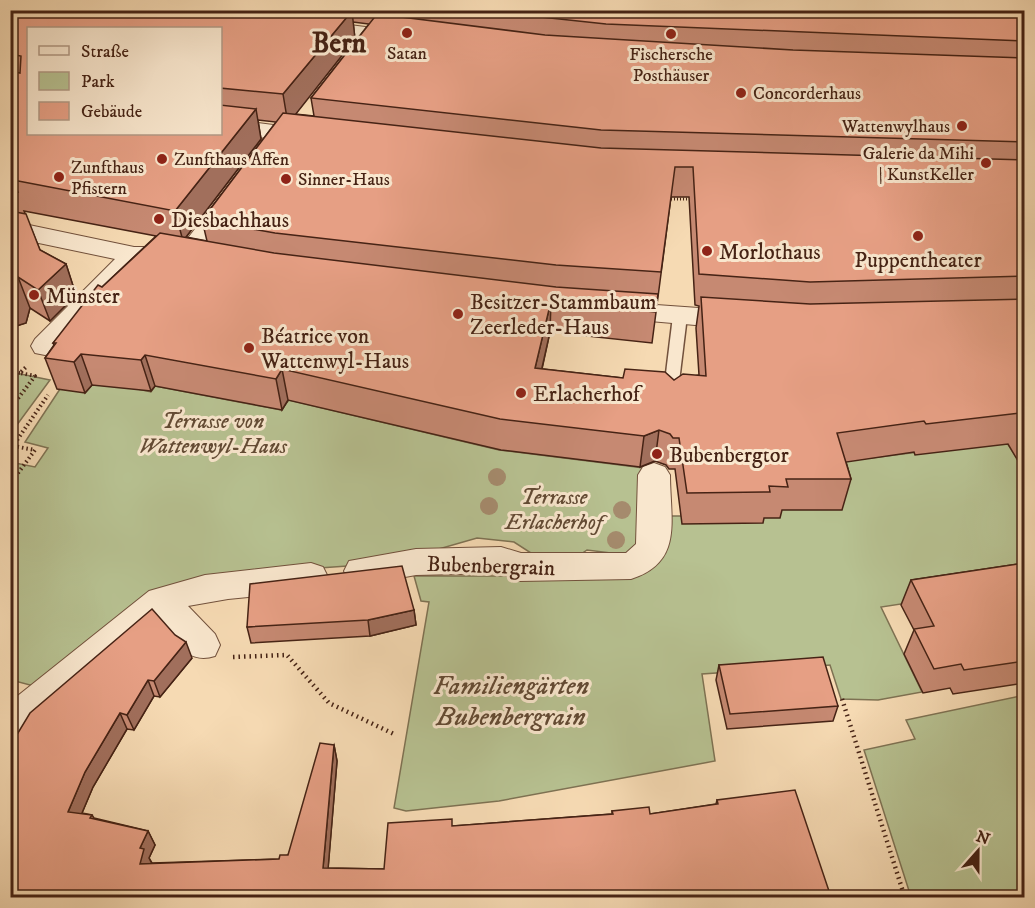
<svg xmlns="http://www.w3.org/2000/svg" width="1035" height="908" viewBox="0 0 1035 908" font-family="'IM FELL DW Pica',serif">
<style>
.green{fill:#b7c191;stroke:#7e7253;stroke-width:1.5}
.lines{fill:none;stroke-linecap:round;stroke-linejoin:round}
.lane-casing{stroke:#72513c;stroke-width:3}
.street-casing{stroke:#72513c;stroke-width:2}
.path-far2{stroke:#462315;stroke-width:3;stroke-dasharray:1 2;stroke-linecap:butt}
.path-far1{stroke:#462315;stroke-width:4;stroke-dasharray:1.5 3;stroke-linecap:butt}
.path{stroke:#462315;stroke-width:4.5;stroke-dasharray:1.5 4;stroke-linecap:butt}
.lane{fill:#f9e7ce;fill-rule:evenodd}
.street{fill:#f9e7ce;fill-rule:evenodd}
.tree{fill:#a58b6d}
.wall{fill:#c68972;stroke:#462315;stroke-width:1.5;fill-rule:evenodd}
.shaded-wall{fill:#a16f5c;stroke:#462315;stroke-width:1.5}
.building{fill:#e69f84;stroke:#462315;stroke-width:1.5}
.poi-dot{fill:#8f2418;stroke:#f9e7ce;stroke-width:2}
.labels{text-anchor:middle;stroke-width:6;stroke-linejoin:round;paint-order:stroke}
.far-poi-label{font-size:18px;fill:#462315;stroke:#f9e7ce;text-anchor:start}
.poi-label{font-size:22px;fill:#462315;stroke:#f9e7ce;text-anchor:start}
.park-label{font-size:22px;font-style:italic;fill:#624a34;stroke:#f9e7ce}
.street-label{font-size:22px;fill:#462315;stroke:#f9e7ce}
.near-park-label{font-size:27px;font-style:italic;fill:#624a34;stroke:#f9e7ce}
.far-town-label{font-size:28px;font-weight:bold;fill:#462315;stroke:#f9e7ce}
</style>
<rect width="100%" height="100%" fill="#f6dab3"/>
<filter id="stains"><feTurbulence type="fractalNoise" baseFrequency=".00333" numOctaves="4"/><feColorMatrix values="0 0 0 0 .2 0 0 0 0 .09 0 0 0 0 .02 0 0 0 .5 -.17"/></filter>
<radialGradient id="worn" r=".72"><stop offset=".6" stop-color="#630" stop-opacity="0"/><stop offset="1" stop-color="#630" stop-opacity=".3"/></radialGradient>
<g class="green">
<path d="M11 372 50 380 11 433 10 372Z"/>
<path d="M96 380 151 392 155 386 281 410 289 400 499 450 644 468 635 556 587 550 581 554 534 555 514 542 477 538 390 563 305 569 207 585 45 689 11 680 10 462 35 467 48 448 25 442 60 389Z"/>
<path d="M1006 441 1024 470V504L1019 505 1024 515V585L881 607 922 692 878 700 841 699 830 665 702 674 715 761 499 801 406 811 394 808 429 602 421 601 414 576H629C642 572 654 570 661 558L667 516H682L676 469 871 458Z"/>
<path d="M1020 696 1024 703V897H911L864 750 915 739 906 720Z"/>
</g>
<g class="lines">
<g class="lane-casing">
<path id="lane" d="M680 312 687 316 677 398 670 403 663 398 673 316Z"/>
</g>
<g class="street-casing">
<g id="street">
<path d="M311 20 404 32 411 34 414 38 411 42 404 44 304 30 301 26 304 22Z"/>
<path d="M220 118 312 130 320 132 324 137 320 142 312 144 220 132Z"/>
<path d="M231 192 240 194 243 199 197 262 188 264 141 263 55 353 45 355 35 353 31 346 35 339 115 259 10 237V221L134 247H181L222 194Z"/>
<path d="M614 302 741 311 751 314 755 320 751 326 741 329 604 317 600 311 604 305Z"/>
<path d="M654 463 665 467 670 475C670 520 684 562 631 579L520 581 499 573 416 575 361 585 349 581 344 571 349 561 416 549 501 547 521 553H626L636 544 638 475 643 467Z"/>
<path d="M311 563 323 567 328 577 323 587 311 591 228 599 188 606 215 634 220 645 215 656C187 665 175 641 158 622L24 738 10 743V702L149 591 205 575Z"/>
</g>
</g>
<path class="path-far2" d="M668 199H694"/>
<g class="path-far1">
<path d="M10 371 20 373"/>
<path d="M10 409 35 376 20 373 26 367"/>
<path d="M10 484 35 450 13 446 48 395"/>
</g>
<g class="path">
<path d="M233 657 287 655 329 703 396 735"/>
<path d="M842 699 905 898"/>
</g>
<use href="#lane" class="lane"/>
<use href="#street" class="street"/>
</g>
<g class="tree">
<circle cx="497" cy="477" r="9"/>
<circle cx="489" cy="506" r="9"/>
<circle cx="622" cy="510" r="9"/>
<circle cx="616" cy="540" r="9"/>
</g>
<g class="wall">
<path d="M10 10H1024V471L1008 444 915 455 914 452 846 462 851 479 842 510H782L780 518H764L763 523 682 524 675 469H669L666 465 655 461 640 467 501 450 288 400 282 410 155 386 151 391 92 385 85 393 57 389 45 358 54 345 53 343 102 287 156 236 24 211 40 250 66 264 76 295 50 321 30 308 26 323 10 328ZM353 22 369 24 311 98 314 116 295 114 355 39ZM220 28V134H28ZM258 120 276 122 202 220 207 241 186 237 261 139ZM671 197H689L695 305 699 306 696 328 699 375 674 380 623 378 542 369 550 332 652 343Z"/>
<path d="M1024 563V683L953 694 950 688 923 693 904 654 914 630 901 605 911 580Z"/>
<path d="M414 610 416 625 370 636 251 643 247 627Z"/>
<path d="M192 658 160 697 154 696 134 730 127 729 93 787 82 813 92 815 94 818 148 831 155 845 149 858 152 863 279 859 288 855 334 745 337 761 328 868 384 869 453 826 612 814V811L650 814 716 804 717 800 831 897H10V746Z"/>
<path d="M719 665 838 706 833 721 727 729 716 680Z"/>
</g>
<g class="shaded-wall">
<path d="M352 11 355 39 288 124 283 94Z"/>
<path d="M256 109 261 139 183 241 175 211Z"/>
<path d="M66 264 76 295 50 321 38 290Z"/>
<path d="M18 277 30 308 26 323 10 328V293Z"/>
<path d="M551 301 550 332 535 399V368Z"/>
<path d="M81 354 92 385 85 393 74 362Z"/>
<path d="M145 355 155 386 151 391 141 360Z"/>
<path d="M282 369 288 400 282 410 276 379Z"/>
<path d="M659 430 655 461 640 467 644 436Z"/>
<path d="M414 610 416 625 370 636 368 620Z"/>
<path d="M186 642 192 658 160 697 154 681Z"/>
<path d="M148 680 154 696 134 730 127 715Z"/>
<path d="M120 713 127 729 93 787 76 827 68 812 85 772Z"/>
<path d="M334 745 337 761 327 882 323 868Z"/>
<path d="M148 831 155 845 149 858 152 864H140V848Z"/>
</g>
<g class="building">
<path d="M10 10H350L352 11 283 94 220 88V28H28V134H220V105L256 109 175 211 13 180 18 192 10 191V71L20 73 21 56 10 54Z"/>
<path d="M475 10H1024V41L606 24Z"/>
<path d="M377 14 545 35 793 50 1024 58V142L601 130 311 98Z"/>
<path d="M283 113 601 148 1024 160V276L810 282 699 274 693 167H675L661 272 556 265 275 233 202 220Z"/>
<path d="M10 211 26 214 40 250 66 264 38 290 18 277 14 292 10 293Z"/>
<path d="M160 233 274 253 556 287 658 294 655 312 551 301 535 368 623 378 625 369 665 372 674 380 683 374 706 376 701 297 810 304 1024 299V418L1021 413 926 424 924 421 837 433 851 479H786L788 487 769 486 770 492 687 493 679 438H673L670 434 659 430 644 436 500 419 282 369 276 379 145 355 141 360 81 354 74 362 45 358 56 343H53L98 285 102 287Z"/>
<path d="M1024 563V661L964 670 961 664 934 669 914 629 934 626 911 580Z"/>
<path d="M402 566 414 610 368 620 247 627 250 584Z"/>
<path d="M152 609 175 635 186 642 154 681 148 680 127 715 120 713 85 772 68 812 92 815 90 818 148 831 140 848 144 849 140 864 279 859 280 855H288L320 743 334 745 323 868 384 869 388 823 452 819V826L613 814 612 811 649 807 650 814 718 804 717 800 795 790 831 897H10V746L30 713Z"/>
<path d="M823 657 838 706 730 714 719 665Z"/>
</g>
<g class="poi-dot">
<circle cx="407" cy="33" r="6"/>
<circle cx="671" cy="34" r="6"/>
<circle cx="741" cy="93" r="6"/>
<circle cx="962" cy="126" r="6"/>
<circle cx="162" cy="159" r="6"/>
<circle cx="986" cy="163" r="6"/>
<circle cx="59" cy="177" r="6"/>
<circle cx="286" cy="179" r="6"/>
<circle cx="159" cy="219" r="6"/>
<circle cx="918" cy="236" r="6"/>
<circle cx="707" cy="251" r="6"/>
<circle cx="34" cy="295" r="6"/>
<circle cx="458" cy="314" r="6"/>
<circle cx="249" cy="348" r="6"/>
<circle cx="521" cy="393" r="6"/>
<circle cx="657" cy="454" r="6"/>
</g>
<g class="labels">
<g class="far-poi-label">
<text x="407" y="59" text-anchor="middle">Satan</text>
<text x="671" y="60" text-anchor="middle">Fischersche<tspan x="671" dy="21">Posthäuser</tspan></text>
<text x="753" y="99">Concorderhaus</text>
<text x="950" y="132" text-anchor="end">Wattenwylhaus</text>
<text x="974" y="159" text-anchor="end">Galerie da Mihi<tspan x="974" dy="21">| KunstKeller</tspan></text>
<text x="174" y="165">Zunfthaus Affen</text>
<text x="71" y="173">Zunfthaus<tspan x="71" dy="21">Pfistern</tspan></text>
<text x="298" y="185">Sinner-Haus</text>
</g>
<g class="poi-label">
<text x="171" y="227">Diesbachhaus</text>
<text x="719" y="259">Morlothaus</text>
<text x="918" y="267" text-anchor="middle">Puppentheater</text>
<text x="46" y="303">Münster</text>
<text x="470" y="309">Besitzer-Stammbaum<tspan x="470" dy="25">Zeerleder-Haus</tspan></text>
<text x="261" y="343">Béatrice von<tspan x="261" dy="25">Wattenwyl-Haus</tspan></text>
<text x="533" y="401">Erlacherhof</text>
<text x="669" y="462">Bubenbergtor</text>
</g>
<g class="park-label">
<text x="213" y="428">Terrasse von<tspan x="213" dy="25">Wattenwyl-Haus</tspan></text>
<text x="554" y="504">Terrasse<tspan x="554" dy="25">Erlacherhof</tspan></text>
</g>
<g class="street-label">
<text transform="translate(491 565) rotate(2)" y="8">Bubenbergrain</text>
</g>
<g class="near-park-label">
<text x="511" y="694">Familiengärten<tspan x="511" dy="31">Bubenbergrain</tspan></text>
</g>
<g class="far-town-label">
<text x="339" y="52">Bern</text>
</g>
</g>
<rect width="1035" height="908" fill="none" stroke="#f6dab3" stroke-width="36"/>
<rect x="12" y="12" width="1011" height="884" fill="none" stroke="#462315" stroke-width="3"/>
<rect x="18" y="18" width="999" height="872" fill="none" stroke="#462315" stroke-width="1.5"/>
<rect x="27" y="27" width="195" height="108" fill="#f9e7ce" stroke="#b19984" stroke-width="1.5"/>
<rect x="39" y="46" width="30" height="9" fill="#f9e7ce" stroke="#b19984" stroke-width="1.5"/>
<text x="81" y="57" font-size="18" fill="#462315">Straße</text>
<rect x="39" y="72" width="30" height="18" fill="#b7c191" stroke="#b19984" stroke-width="1.5"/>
<text x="81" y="87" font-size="18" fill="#462315">Park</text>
<rect x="39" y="102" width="30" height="18" fill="#e69f84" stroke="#b19984" stroke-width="1.5"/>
<text x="81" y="117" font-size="18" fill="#462315">Gebäude</text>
<g transform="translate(978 851) rotate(21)" stroke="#f9e7ce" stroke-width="4.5" paint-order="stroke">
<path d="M0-4.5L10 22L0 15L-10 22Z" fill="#462315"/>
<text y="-9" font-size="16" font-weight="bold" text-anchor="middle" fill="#462315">N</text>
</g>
<rect width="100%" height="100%" filter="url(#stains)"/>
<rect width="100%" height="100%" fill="url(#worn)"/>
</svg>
